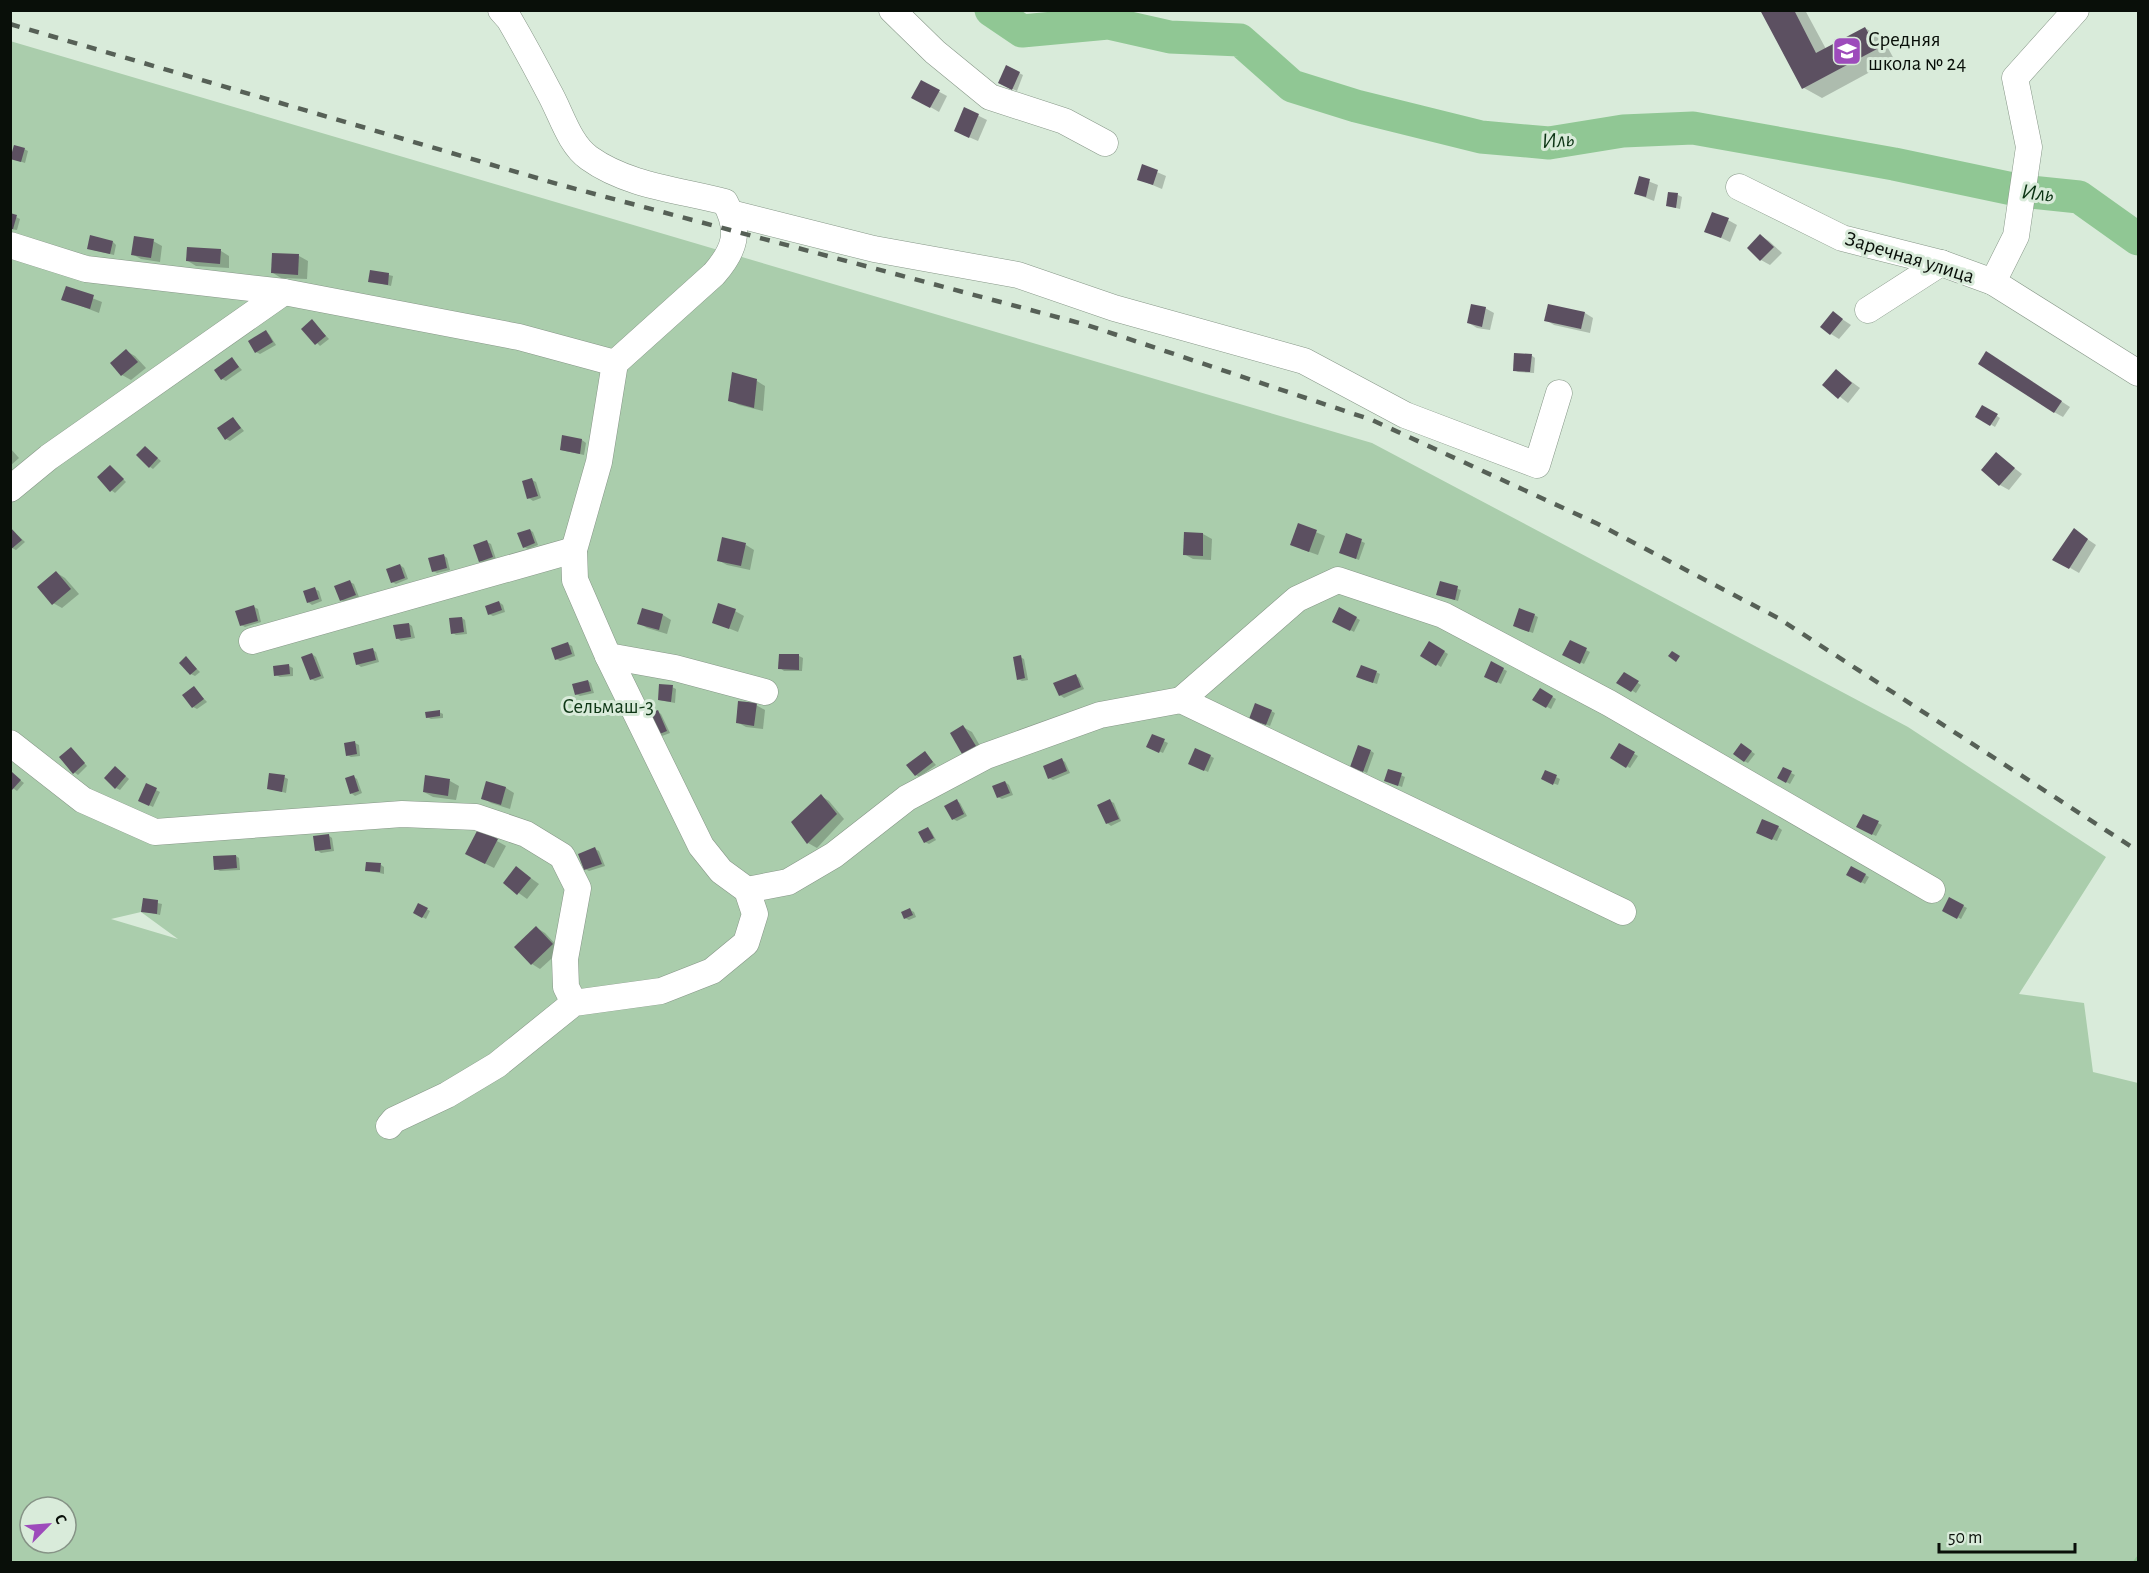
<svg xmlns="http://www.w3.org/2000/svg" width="2149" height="1573" viewBox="0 0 2149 1573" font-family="'Alegreya Sans',sans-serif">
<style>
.green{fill:#aacdac;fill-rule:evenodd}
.shadow{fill:#0003}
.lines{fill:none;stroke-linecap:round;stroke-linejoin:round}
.stream{stroke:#90c794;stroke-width:5}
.river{stroke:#90c794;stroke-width:33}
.building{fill:#5c5061}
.minor-casing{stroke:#879788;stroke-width:27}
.minor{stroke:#fff;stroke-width:26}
.rail{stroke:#566056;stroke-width:4.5;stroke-dasharray:10 10;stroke-linecap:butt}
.labels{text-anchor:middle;stroke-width:6;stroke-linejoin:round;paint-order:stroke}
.poi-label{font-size:21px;fill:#090f09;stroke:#d9ebda;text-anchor:start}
.street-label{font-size:21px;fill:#090f09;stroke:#d9ebda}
.park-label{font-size:21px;fill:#0e3615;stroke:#d9ebda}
.water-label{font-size:22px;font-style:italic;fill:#0b3313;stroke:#d9ebda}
</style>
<rect width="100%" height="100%" fill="#d9ebda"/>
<path class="green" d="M10 41 1372 443 1908 727 2106 857 2019 994 2084 1003 2093 1072 2138 1083V1562H11ZM141 912 178 939 111 919ZM30 1507H66V1543H30Z"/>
<g class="shadow">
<path d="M1762 10H1805L1826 49 1865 28 1883 39 1894 59 1822 98 1804 88Z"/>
<path d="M1007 67 1023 75 1017 91 1004 85Z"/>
<path d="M921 82 947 96 939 112 913 97Z"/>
<path d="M965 109 987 120 978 141 964 135Z"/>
<path d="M24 149 28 151 25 163 16 160Z"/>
<path d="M1143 166 1166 176 1162 189 1138 179Z"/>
<path d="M1640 178 1658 185 1654 201 1636 194Z"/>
<path d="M1678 195 1682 197 1680 209 1668 206Z"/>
<path d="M16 217 20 219 17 230 10 229Z"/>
<path d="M1728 220 1737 225 1730 242 1706 231Z"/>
<path d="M1761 236 1769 241 1782 253 1770 265 1761 260 1749 248Z"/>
<path d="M153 241 162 246 160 262 141 259 132 254Z"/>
<path d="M113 242 116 245 114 255 93 250Z"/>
<path d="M221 251 229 256V268L196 266 188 261Z"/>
<path d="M274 254 299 256 308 261 307 279 281 278 273 273Z"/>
<path d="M371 271 393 276 391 286 370 281Z"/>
<path d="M67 288 102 302 99 313 63 299Z"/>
<path d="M1485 308 1494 313 1490 330 1477 328 1469 323Z"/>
<path d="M1585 313 1593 318 1590 333 1554 325 1546 320Z"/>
<path d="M1833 313 1851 325 1839 339 1831 334Z"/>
<path d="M312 321 329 339 320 346 303 329Z"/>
<path d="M266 332 269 334 276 345 260 354 256 352 250 341Z"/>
<path d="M126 351 135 356 146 368 131 380 122 375 112 363Z"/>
<path d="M1531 355 1535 358 1534 373 1518 372 1514 370Z"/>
<path d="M1995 358 2070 407 2063 417 2054 412Z"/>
<path d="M232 359 242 370 226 381 222 379Z"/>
<path d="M1837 371 1860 388 1848 403 1825 385Z"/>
<path d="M757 381 765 386 763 411 739 405 730 400Z"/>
<path d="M1983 407 2000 418 1995 427 1977 416Z"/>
<path d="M233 418 244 431 230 441 226 439Z"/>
<path d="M582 440 586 443 584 455 561 450Z"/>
<path d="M10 448 19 458 10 466Z"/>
<path d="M146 448 161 461 153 469 150 467Z"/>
<path d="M1996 454 2022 474 2009 490 2000 485Z"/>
<path d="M111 467 126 482 115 493 111 490Z"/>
<path d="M532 480 536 482 541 498 533 501 529 498Z"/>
<path d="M1299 525 1325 536 1318 555 1301 549Z"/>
<path d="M10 528 25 542 16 550 12 548Z"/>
<path d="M530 530 533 532 538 545 528 549 524 547Z"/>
<path d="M2074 530 2096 545 2079 573 2055 559Z"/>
<path d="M1185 534H1203L1212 539 1211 560 1193 559 1184 554Z"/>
<path d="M1347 535 1365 543 1359 560 1344 554Z"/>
<path d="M487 542 491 544 496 559 484 563 480 561Z"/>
<path d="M746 545 754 550 750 570 727 565 718 560Z"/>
<path d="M443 555 447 558 450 570 437 573 433 571Z"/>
<path d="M400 565 404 568 408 579 396 584 392 582Z"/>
<path d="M57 573 65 578 79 594 62 608 53 603Z"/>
<path d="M350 582 354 584 359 597 345 602 341 600Z"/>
<path d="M1441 583 1461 590 1458 601 1442 596Z"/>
<path d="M315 589 319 591 322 601 312 605 308 602Z"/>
<path d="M499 602 503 605 505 612 493 616 489 614Z"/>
<path d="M254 607 258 609 261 622 245 627 241 625Z"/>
<path d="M1340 609 1360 620 1354 632 1334 621Z"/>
<path d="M643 610 663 615 671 620 667 634 647 628 639 623Z"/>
<path d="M735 611 744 616 738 632 713 622Z"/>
<path d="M1534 615 1538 617 1533 633 1518 628Z"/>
<path d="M462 618 465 620 467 634 456 635 453 633Z"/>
<path d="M409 624 412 626 415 638 401 641 397 638Z"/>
<path d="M1570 642 1590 652 1584 664 1564 654Z"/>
<path d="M1430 643 1448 654 1441 667 1422 655Z"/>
<path d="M568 644 572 646 575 656 560 661 556 659Z"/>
<path d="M373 650 376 652 379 662 361 667 357 664Z"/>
<path d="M312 654 316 657 324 678 315 681 311 679Z"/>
<path d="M799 656 803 658 802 671H784L780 668Z"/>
<path d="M1020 657 1024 659 1028 680 1022 681 1018 679Z"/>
<path d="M186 658 200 672 195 676 191 674Z"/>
<path d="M1491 663 1507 671 1501 684 1486 676Z"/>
<path d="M289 666 293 668V676L280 677 276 675Z"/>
<path d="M1376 672 1380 674 1377 684 1362 679Z"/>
<path d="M1624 674 1641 685 1636 693 1619 682Z"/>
<path d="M1075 675 1079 678 1084 689 1064 698 1060 695Z"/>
<path d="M588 681 591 683 594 693 580 696 576 694Z"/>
<path d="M672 687 676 689 675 703 659 700Z"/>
<path d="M194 688 207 702 197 709 193 707Z"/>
<path d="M1540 690 1556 699 1551 709 1535 700Z"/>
<path d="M756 705 765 710 763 729 746 727 737 722Z"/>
<path d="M1271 711 1275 713 1270 726 1255 720Z"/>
<path d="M439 712 443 714V718L431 719 427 717Z"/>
<path d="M658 712 661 714 670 733 662 736 659 734Z"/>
<path d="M963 727 972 732 983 751 972 758 963 753Z"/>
<path d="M1153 736 1168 743 1163 753 1148 746Z"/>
<path d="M355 743 359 745 360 756 351 757 347 755Z"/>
<path d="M1619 745 1638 756 1630 768 1612 758Z"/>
<path d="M1745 747 1755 754 1748 763 1744 761Z"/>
<path d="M74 751 87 766 78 775 74 772Z"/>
<path d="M1371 751 1374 753 1367 773 1356 768Z"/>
<path d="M925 753 936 765 919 777 916 775Z"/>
<path d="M1210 756 1214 758 1208 772 1194 765Z"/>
<path d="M1062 760 1065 762 1070 773 1053 780 1049 778Z"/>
<path d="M1783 769 1795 775 1790 784 1779 778Z"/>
<path d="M119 770 129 779 120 790 116 788Z"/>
<path d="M1389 770 1405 777 1402 787 1389 782Z"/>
<path d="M1546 772 1560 779 1558 785 1547 781Z"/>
<path d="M12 774 24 783 17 791 10 786Z"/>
<path d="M284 777 288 779 286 793 268 788Z"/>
<path d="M354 777 357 779 362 793 355 796 351 793Z"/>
<path d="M427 777 450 781 459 786 456 800 433 797 424 792Z"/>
<path d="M1005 782 1009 785 1013 795 1002 799 998 797Z"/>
<path d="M487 783 506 788 514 793 510 809 491 803 483 798Z"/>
<path d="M146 785 160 792 153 807 143 802Z"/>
<path d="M821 796 829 801 844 819 817 848 808 843Z"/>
<path d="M957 801 960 803 967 816 957 821 953 819Z"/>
<path d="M1110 801 1114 803 1121 821 1111 826 1107 823Z"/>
<path d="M1864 816 1882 825 1876 836 1858 827Z"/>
<path d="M1778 827 1782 830 1777 841 1762 835Z"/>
<path d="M928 828 931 831 936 840 929 844 925 842Z"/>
<path d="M328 835 332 838 334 851 321 853 317 850Z"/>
<path d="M497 841 506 846 494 868 476 859Z"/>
<path d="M595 849 599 851 605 866 589 871 585 869Z"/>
<path d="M236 856 239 858 240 870 220 871 216 869Z"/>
<path d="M381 865 384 867V874L366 870Z"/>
<path d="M517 868 539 884 527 899 505 883Z"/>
<path d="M1852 868 1869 877 1865 884 1848 875Z"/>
<path d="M1950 899 1967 908 1961 919 1944 910Z"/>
<path d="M144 900 162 904 160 915 143 911Z"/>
<path d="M419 905 430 911 426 919 415 913Z"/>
<path d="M910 910 914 912 916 917 909 920 905 918Z"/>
<path d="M537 928 545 933 561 950 540 969 532 964Z"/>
</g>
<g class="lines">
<path class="stream" d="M2136 1562 2138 1559"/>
<path class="river" d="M991 10 1022 31 1108 23 1170 37 1240 40 1292 86 1356 106 1481 137 1549 143 1623 131 1693 128 1894 164 2022 191 2079 197 2138 239"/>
</g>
<g class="building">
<path d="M1760 10H1794L1816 53 1865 27 1877 49 1802 89Z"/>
<path d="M1006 65 1020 72 1012 90 998 83Z"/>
<path d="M921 80 940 90 930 108 911 98Z"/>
<path d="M964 107 979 114 969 138 954 131Z"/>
<path d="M14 145 25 148 21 162 10 159Z"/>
<path d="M1142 164 1158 170 1153 185 1137 180Z"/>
<path d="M1639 176 1650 179 1646 197 1634 194Z"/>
<path d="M1668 192 1678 193 1676 208 1666 206Z"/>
<path d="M1712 212 1729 218 1721 238 1704 232Z"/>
<path d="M10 213 17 215 13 229H10Z"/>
<path d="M1760 234 1774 247 1760 261 1747 248Z"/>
<path d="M90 235 113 241 110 254 87 249Z"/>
<path d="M134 236 154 239 151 258 131 255Z"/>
<path d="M187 247 221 249 220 264 186 261Z"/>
<path d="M272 253 299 254 298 275 271 273Z"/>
<path d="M370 270 389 273 388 285 368 282Z"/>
<path d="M66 286 94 295 90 309 61 300Z"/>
<path d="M1471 304 1486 307 1482 327 1467 323Z"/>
<path d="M1548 304 1585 312 1581 329 1544 321Z"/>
<path d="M1833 311 1843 319 1830 335 1820 327Z"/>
<path d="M312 319 326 336 315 345 301 329Z"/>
<path d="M266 330 273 342 255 353 248 341Z"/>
<path d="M126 349 138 362 121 376 110 363Z"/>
<path d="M1986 351 2062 401 2054 413 1978 364Z"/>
<path d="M1514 353 1532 354 1530 372 1513 371Z"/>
<path d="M232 357 239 367 221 380 214 370Z"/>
<path d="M1836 369 1852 383 1838 399 1822 385Z"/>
<path d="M732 372 757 379 754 408 728 401Z"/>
<path d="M1982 405 1998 414 1990 426 1975 417Z"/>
<path d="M233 417 241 428 225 440 217 428Z"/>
<path d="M562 435 582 439 580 454 560 450Z"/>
<path d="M145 446 158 458 149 468 136 455Z"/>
<path d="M1996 452 2015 468 1999 486 1981 470Z"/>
<path d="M110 465 124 479 110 492 97 477Z"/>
<path d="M532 478 538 496 527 499 522 481Z"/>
<path d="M1298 523 1317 530 1309 552 1290 545Z"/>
<path d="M10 527 22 540 10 550Z"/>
<path d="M2074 528 2088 539 2069 569 2052 560Z"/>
<path d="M530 529 535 543 523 548 517 533Z"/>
<path d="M1184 532 1203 533V556L1183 555Z"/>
<path d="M1346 533 1362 539 1356 559 1339 553Z"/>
<path d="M722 537 746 543 741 566 717 561Z"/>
<path d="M487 540 493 557 479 562 473 545Z"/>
<path d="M444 554 447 568 432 572 428 558Z"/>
<path d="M400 564 405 578 391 583 386 569Z"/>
<path d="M56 571 71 589 52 605 37 587Z"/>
<path d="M350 580 356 595 340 601 334 586Z"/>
<path d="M1440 581 1458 586 1455 600 1436 595Z"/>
<path d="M315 587 319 599 307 603 303 591Z"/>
<path d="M499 601 502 610 488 615 485 606Z"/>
<path d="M718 603 736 609 729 629 712 623Z"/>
<path d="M254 605 258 621 240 626 235 611Z"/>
<path d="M1339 607 1357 617 1350 631 1332 622Z"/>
<path d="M642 608 663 614 659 630 637 624Z"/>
<path d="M1519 608 1535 614 1529 632 1513 626Z"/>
<path d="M462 617 464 632 451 634 449 618Z"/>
<path d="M409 623 411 637 396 639 393 625Z"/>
<path d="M1570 640 1587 648 1580 664 1562 655Z"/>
<path d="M1429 641 1445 651 1436 666 1420 656Z"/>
<path d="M568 642 572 654 555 660 551 648Z"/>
<path d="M373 648 376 660 356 665 353 653Z"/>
<path d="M1672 651 1680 656 1676 662 1668 656Z"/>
<path d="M312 653 321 676 310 680 301 657Z"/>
<path d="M779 654H799V670L778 669Z"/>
<path d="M1021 655 1025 678 1017 680 1013 657Z"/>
<path d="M186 656 197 669 190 675 179 663Z"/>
<path d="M1491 661 1504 668 1497 683 1484 677Z"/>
<path d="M289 664 290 674 274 676 273 666Z"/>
<path d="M1361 665 1377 671 1373 683 1356 677Z"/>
<path d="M1624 672 1639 681 1631 692 1616 683Z"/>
<path d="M1076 674 1081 687 1059 696 1053 683Z"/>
<path d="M588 680 591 691 575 695 572 684Z"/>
<path d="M659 684 673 685 671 702 658 700Z"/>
<path d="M194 686 204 699 192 708 182 695Z"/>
<path d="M1540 688 1553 696 1546 708 1532 700Z"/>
<path d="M738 701 757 703 754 726 736 723Z"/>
<path d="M1255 703 1272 710 1266 725 1249 719Z"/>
<path d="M440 710V716L426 718 425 712Z"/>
<path d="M658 710 667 731 657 735 648 714Z"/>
<path d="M963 725 976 746 962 754 950 733Z"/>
<path d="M1152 734 1165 739 1159 753 1146 747Z"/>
<path d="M355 741 357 754 346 756 344 743Z"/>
<path d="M1619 743 1635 752 1626 768 1610 758Z"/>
<path d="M1741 743 1752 751 1744 762 1733 754Z"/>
<path d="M1358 745 1371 750 1363 772 1350 767Z"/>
<path d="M71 747 85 763 73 774 59 757Z"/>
<path d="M1195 748 1211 755 1204 771 1188 764Z"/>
<path d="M925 751 933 762 915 776 906 765Z"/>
<path d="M1062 758 1067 771 1048 779 1043 766Z"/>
<path d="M115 766 126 776 115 789 104 778Z"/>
<path d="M1783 767 1792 771 1786 783 1777 778Z"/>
<path d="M1388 769 1402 773 1398 786 1384 781Z"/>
<path d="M1545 770 1557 775 1553 785 1541 779Z"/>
<path d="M12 772 21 780 12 790 10 788Z"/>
<path d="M269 773 285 775 282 792 267 789Z"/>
<path d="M354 775 359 791 350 794 345 778Z"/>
<path d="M425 775 450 779 448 796 423 792Z"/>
<path d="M486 781 506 787 501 805 481 799Z"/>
<path d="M1005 781 1010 793 997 798 992 786Z"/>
<path d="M146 783 157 788 149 806 138 801Z"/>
<path d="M821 794 837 814 807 844 791 822Z"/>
<path d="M957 799 964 814 952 820 944 806Z"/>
<path d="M1110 799 1119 819 1106 824 1097 805Z"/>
<path d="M1863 814 1879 821 1872 835 1856 827Z"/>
<path d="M1762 819 1779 826 1772 840 1756 833Z"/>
<path d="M928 827 934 838 924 843 918 832Z"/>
<path d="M478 829 498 839 485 864 465 854Z"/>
<path d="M329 834 331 849 315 851 313 836Z"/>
<path d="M595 847 602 864 584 870 578 854Z"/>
<path d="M236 855 237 868 214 870 213 856Z"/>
<path d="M366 862 381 863 380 872 365 871Z"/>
<path d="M516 866 531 878 517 895 503 883Z"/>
<path d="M1851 866 1866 874 1861 883 1846 875Z"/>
<path d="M1949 897 1964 905 1957 919 1942 911Z"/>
<path d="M143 898 158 900 157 914 141 912Z"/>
<path d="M418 903 428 908 422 918 413 913Z"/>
<path d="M910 908 913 915 904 919 901 912Z"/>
<path d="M536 926 553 944 531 965 514 947Z"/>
</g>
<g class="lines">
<g class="minor-casing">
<g id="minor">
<path d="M892 10 935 52 990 97 1064 121 1105 143"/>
<path d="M1739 187 1842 238 1941 263 1993 282 2138 373"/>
<path d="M731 213 874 249 1018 275 1114 308 1304 361 1405 415 1537 465 1559 393"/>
<path d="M10 245 86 269 284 292 519 337 615 363"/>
<path d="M1993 282 2016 236 2029 147 2015 78 2076 10"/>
<path d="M1868 310 1941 263"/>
<path d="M10 489 49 457 284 292"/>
<path d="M252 641 574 550"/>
<path d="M608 656 675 668 765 692"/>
<path d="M1181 700 1297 599 1338 580 1443 615 1609 703 1932 890"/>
<path d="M10 743 83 800 155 832 402 814 476 817 526 834 562 856 578 888 565 959 566 987 574 1003"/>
<path d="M747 890 788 882 834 855 907 798 986 756 1100 715 1181 700 1623 912"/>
<path d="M389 1126 394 1120 447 1095 497 1065 574 1003 661 991 712 971 746 943 755 914 747 890 721 871 701 846 608 656 575 580 574 550 599 462 615 363 714 274C735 250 741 231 725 202 680 190 628 186 589 158 569 144 561 113 549 92 536 67 523 43 509 19L501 10"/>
</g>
</g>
<use href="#minor" class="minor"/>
<path class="rail" d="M10 24 561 185 1087 325 1372 420 1598 524 1778 618 2138 851"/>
</g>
<defs>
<g id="school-square" transform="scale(1.5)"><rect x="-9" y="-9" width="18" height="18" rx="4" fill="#9d4bbb" stroke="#d9ebda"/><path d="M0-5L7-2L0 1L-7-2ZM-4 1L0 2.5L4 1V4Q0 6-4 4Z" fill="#fff"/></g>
</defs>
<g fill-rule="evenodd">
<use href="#school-square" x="1847" y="51"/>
</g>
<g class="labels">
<g class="poi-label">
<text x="1868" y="46">Средняя<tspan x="1868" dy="24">школа № 24</tspan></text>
</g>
<g class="street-label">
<text transform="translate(1910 257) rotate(17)" y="7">Заречная улица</text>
</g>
<g class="park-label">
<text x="608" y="713">Сельмаш-3</text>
</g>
<g class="water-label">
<text transform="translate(1558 139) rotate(-4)" y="8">Иль</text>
<text transform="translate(2038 192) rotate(7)" y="8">Иль</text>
</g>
</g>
<rect width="2149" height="1573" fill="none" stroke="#090f09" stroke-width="24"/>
<g transform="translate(48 1525) rotate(65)"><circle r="28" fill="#d9ebda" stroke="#869386" stroke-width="1.5"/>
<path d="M0-4.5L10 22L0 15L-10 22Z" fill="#9d4bbb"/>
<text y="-9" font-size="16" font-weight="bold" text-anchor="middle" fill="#090f09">С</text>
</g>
<path d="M1939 1543v9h136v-9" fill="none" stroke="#090f09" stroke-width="3"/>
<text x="1948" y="1543" font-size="18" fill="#090f09" stroke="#d9ebda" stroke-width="4.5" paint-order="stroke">50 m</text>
</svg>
